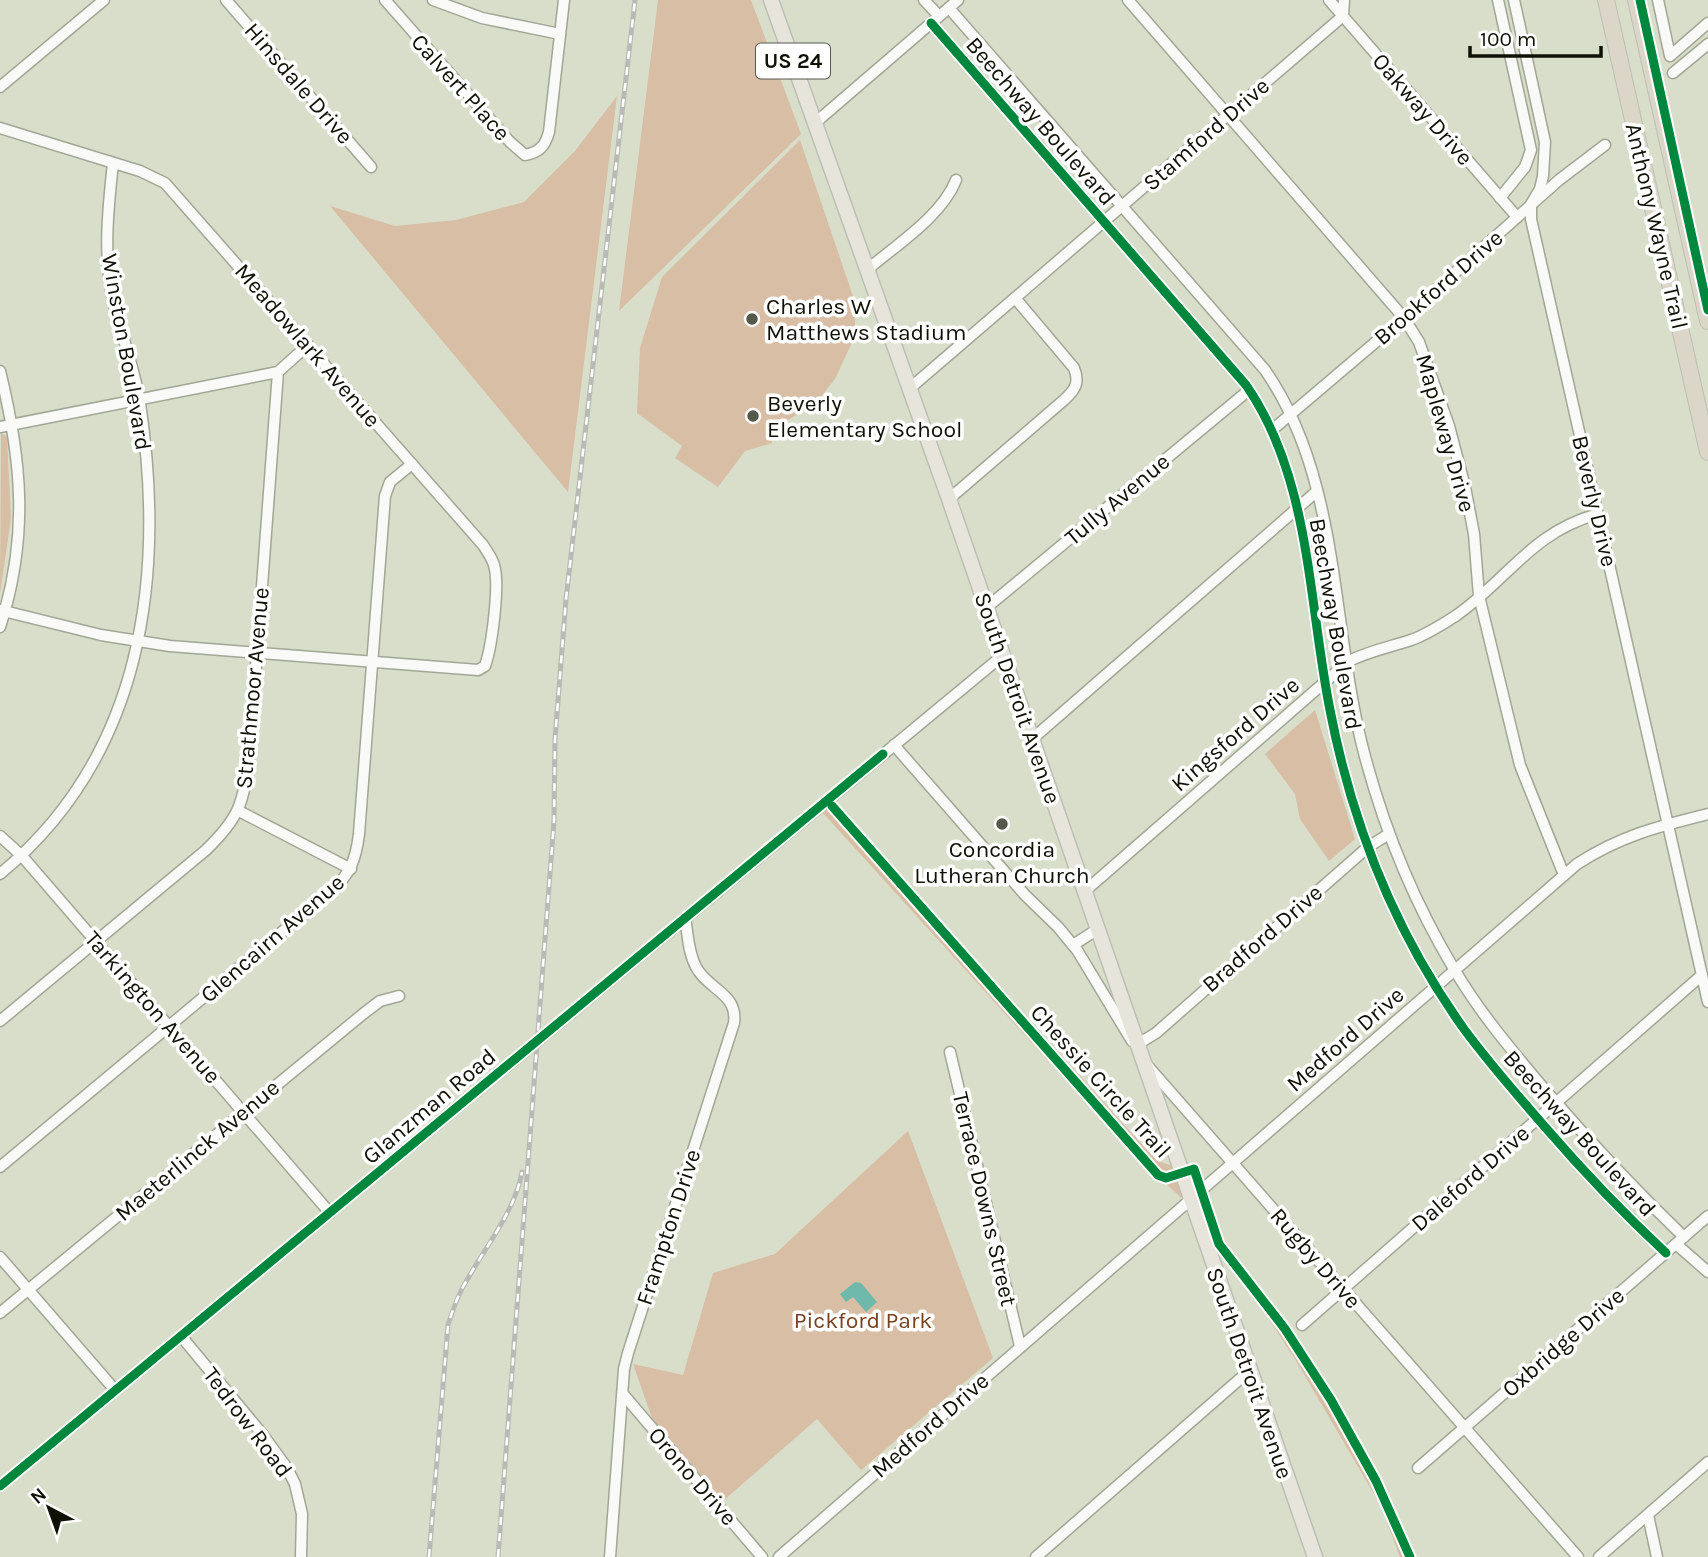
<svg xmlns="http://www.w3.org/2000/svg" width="1708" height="1557" viewBox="0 0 1708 1557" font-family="Karla,sans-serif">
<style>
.green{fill:#d8bea5}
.water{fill:#6fb9ac}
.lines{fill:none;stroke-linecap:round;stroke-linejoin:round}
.minor-casing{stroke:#a2a696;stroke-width:13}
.major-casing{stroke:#bcbfb5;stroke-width:17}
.highway-casing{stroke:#bcbfb5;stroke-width:18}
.minor{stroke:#f9faf7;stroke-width:10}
.major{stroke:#e7e5db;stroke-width:14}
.highway{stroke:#dbd6c8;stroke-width:16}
.rail-casing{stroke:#b9bab5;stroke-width:5}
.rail{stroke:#fff;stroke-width:2.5;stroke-dasharray:8;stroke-linecap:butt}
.cycleway-casing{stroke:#fff;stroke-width:13}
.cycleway{stroke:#00873e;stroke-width:9}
.poi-dot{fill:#55594a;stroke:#fff;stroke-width:2.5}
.labels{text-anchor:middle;stroke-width:7;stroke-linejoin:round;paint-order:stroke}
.shield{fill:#fff;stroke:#575850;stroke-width:2}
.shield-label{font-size:21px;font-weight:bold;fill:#0f1105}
.street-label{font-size:23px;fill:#0f1105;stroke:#fff}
.poi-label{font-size:23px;fill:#0f1105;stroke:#fff;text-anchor:start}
.park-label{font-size:23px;fill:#78421f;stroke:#fff}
</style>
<rect width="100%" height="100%" fill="#d8dec9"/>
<g class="green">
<path d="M658 0H751L801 134 619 311Z"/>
<path d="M617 96 568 492 330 206 395 226 456 220 524 202 575 151Z"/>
<path d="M800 140 855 302V336L835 379 816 403 770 431 772 443 745 451 718 487 675 458 682 446 637 413 640 348 662 277Z"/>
<path d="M1 433 7 437 11 518 0 594Z"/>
<path d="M1315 710 1355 839 1329 861 1300 819 1295 794 1265 754Z"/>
<path d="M835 804 1156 1160 1199 1176 1215 1227 1304 1347 1391 1499 1414 1557H1400L1381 1506 1295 1359 1202 1217 1148 1167 1089 1106 823 813Z"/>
<path d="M908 1131 993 1358 861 1470 817 1419 723 1501 652 1418 633 1364 683 1375 713 1273 775 1254Z"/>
</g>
<path class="water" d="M855 1282 861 1283 877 1302 866 1312 853 1297 846 1302 840 1294Z"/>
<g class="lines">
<g class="minor-casing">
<g id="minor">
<path d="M226 0 371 167"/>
<path d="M385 0 510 142 525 155C540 152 545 146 549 132L564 0"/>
<path d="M433 0 482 18 560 34"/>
<path d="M924 0 939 16"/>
<path d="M1128 0 1404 318 1419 342 1449 426 1465 487 1474 534 1479 596 1520 765 1564 875"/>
<path d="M1329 0 1517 217"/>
<path d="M1498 0 1531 150 1525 167 1500 198"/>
<path d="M1514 0 1545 142 1543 176 1540 189 1531 204V219L1708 1002"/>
<path d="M1658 0 1670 56 1708 23"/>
<path d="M949 8 1265 370C1340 478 1331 622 1362 745 1382 824 1412 899 1454 969 1480 1013 1513 1052 1546 1091 1590 1142 1635 1190 1684 1237"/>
<path d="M931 23 1246 385C1311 479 1308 601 1330 710 1352 824 1396 934 1464 1029 1489 1063 1517 1095 1545 1127 1583 1171 1623 1213 1666 1253"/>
<path d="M1673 73 1708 44"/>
<path d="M0 87 104 0"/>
<path d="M815 123 958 0"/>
<path d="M0 128 140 171 165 183 483 545C487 551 492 558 494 565 500 584 492 646 485 666L478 670 170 646 101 635 0 610"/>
<path d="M867 270C896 245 942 216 956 180"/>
<path d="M0 371C22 461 29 537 0 627"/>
<path d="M909 389 1343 16 1344 0"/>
<path d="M0 427 278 372 308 345"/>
<path d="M1272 430 1404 318 1559 180 1605 145"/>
<path d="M949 499 1064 400C1075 390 1080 383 1074 368L1015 298"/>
<path d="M986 608 1249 390"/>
<path d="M1031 740 1316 492"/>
<path d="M894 745 1025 895 1058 927 1077 950 1132 1041"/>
<path d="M239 811 351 869"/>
<path d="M0 836 22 856 330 1213"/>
<path d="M0 874C143 756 166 578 140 403 135 369 121 335 113 300 103 255 108 209 113 163"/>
<path d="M1085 891 1349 661C1369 651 1390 647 1411 640 1426 635 1441 625 1454 617 1507 581 1531 532 1598 514"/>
<path d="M1073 945 1098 929"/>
<path d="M0 1021 206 850C239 818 243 804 249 760L278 372"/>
<path d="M1138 1044 1156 1033 1368 847 1389 834"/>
<path d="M950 1052 1020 1346"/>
<path d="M1146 1064 1578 1557"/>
<path d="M0 1167 331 891C350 875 356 859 359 834L385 496 390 482 412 464"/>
<path d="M1676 1244 1708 1272"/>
<path d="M0 1257 115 1390"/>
<path d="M0 1313 363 1014 380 1001 399 996"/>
<path d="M1302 1325 1702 975"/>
<path d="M181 1336 263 1435 287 1468 295 1484 302 1514 301 1557"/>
<path d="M623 1394 762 1557"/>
<path d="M1418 1468 1708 1216"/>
<path d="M0 1486 1002 656"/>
<path d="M1648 1515 1657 1557"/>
<path d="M610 1557 624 1369 628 1353 734 1023C738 993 708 990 696 967 688 952 688 934 685 918"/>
<path d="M779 1557 1577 864C1620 836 1659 826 1708 814"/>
<path d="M1036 1557 1249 1371"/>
<path d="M1599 1557 1708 1462"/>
</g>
</g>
<g class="major-casing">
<path id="major" d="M771 0 949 499 1315 1557"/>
</g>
<g class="highway-casing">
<g id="highway">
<path d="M1606 0 1708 452"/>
<path d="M1636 0 1708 321"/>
</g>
</g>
<use href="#minor" class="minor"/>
<use href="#major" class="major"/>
<use href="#highway" class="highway"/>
<g class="rail-casing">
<g id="rail">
<path d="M429 1557 448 1325C453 1309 458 1294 467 1280 486 1246 515 1211 522 1172"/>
<path d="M498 1557 554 821 555 739 566 599 635 0"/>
</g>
</g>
<use href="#rail" class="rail"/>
<g class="cycleway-casing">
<g id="cycleway">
<path d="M1640 0 1708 310"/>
<path d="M931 23 1246 385C1311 479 1308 601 1330 710 1352 824 1396 934 1464 1029 1489 1063 1517 1095 1545 1127 1583 1171 1623 1213 1666 1253"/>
<path d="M832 806 1158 1175 1166 1178 1194 1169 1219 1244 1285 1329 1331 1400 1376 1481 1410 1557"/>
<path d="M0 1486 883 754"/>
</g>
</g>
<use href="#cycleway" class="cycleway"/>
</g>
<g class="poi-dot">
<circle cx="752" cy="319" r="7"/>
<circle cx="753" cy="416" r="7"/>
<circle cx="1002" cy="824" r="7"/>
</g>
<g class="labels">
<rect class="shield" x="756" y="43.5" width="74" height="35" rx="5"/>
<g class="shield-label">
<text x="793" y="68">US 24</text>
</g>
<g class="street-label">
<text transform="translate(299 83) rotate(49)" y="8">Hinsdale Drive</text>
<text transform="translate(461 87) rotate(48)" y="8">Calvert Place</text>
<text transform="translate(1423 109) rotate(49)" y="8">Oakway Drive</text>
<text transform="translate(1041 121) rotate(49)" y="8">Beechway Boulevard</text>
<text transform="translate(1206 134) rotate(-41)" y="8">Stamford Drive</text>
<text transform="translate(1657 226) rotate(77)" y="8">Anthony Wayne Trail</text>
<text transform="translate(1438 287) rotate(-41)" y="8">Brookford Drive</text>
<text transform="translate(308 345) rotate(49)" y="8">Meadowlark Avenue</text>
<text transform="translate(127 352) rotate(80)" y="8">Winston Boulevard</text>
<text transform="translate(1446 433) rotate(74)" y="8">Mapleway Drive</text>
<text transform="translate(1117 499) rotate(-40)" y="8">Tully Avenue</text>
<text transform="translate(1595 501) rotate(77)" y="8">Beverly Drive</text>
<text transform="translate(1336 624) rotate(80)" y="8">Beechway Boulevard</text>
<text transform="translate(252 688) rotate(-85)" y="8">Strathmoor Avenue</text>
<text transform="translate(1018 698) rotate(71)" y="8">South Detroit Avenue</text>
<text transform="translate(1235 734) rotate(-41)" y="8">Kingsford Drive</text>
<text transform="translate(272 938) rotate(-41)" y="8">Glencairn Avenue</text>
<text transform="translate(1262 938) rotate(-41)" y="8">Bradford Drive</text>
<text transform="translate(153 1007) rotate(49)" y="8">Tarkington Avenue</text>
<text transform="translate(1345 1039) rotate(-41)" y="8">Medford Drive</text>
<text transform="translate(1101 1081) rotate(48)" y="8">Chessie Circle Trail</text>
<text transform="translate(429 1106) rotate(-40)" y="8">Glanzman Road</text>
<text transform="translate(1580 1133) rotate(48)" y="8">Beechway Boulevard</text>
<text transform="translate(197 1150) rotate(-40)" y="8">Maeterlinck Avenue</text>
<text transform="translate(1470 1178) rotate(-41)" y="8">Daleford Drive</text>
<text transform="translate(985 1199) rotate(77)" y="8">Terrace Downs Street</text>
<text transform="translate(668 1227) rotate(-72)" y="8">Frampton Drive</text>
<text transform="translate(1316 1258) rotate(49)" y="8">Rugby Drive</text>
<text transform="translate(1563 1342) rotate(-41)" y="8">Oxbridge Drive</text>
<text transform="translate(1250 1373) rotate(71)" y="8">South Detroit Avenue</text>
<text transform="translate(248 1422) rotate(53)" y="8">Tedrow Road</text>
<text transform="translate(930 1425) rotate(-41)" y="8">Medford Drive</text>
<text transform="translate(693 1476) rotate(49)" y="8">Orono Drive</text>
</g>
<g class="poi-label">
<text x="766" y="314">Charles W<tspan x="766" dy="26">Matthews Stadium</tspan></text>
<text x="767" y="411">Beverly<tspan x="767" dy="26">Elementary School</tspan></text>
<text x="1002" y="857" text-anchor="middle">Concordia<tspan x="1002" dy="26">Lutheran Church</tspan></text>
</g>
<g class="park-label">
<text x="863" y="1328">Pickford Park</text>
</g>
</g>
<g transform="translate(49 1508) rotate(319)" stroke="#ffffff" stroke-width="5" paint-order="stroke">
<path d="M0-5L12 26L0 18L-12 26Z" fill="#0f1105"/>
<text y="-10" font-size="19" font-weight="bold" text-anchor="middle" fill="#0f1105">N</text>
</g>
<path d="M1470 46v10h131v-10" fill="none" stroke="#0f1105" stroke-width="3.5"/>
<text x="1480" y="46" font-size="21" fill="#0f1105" stroke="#ffffff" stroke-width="5" paint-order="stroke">100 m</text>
</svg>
